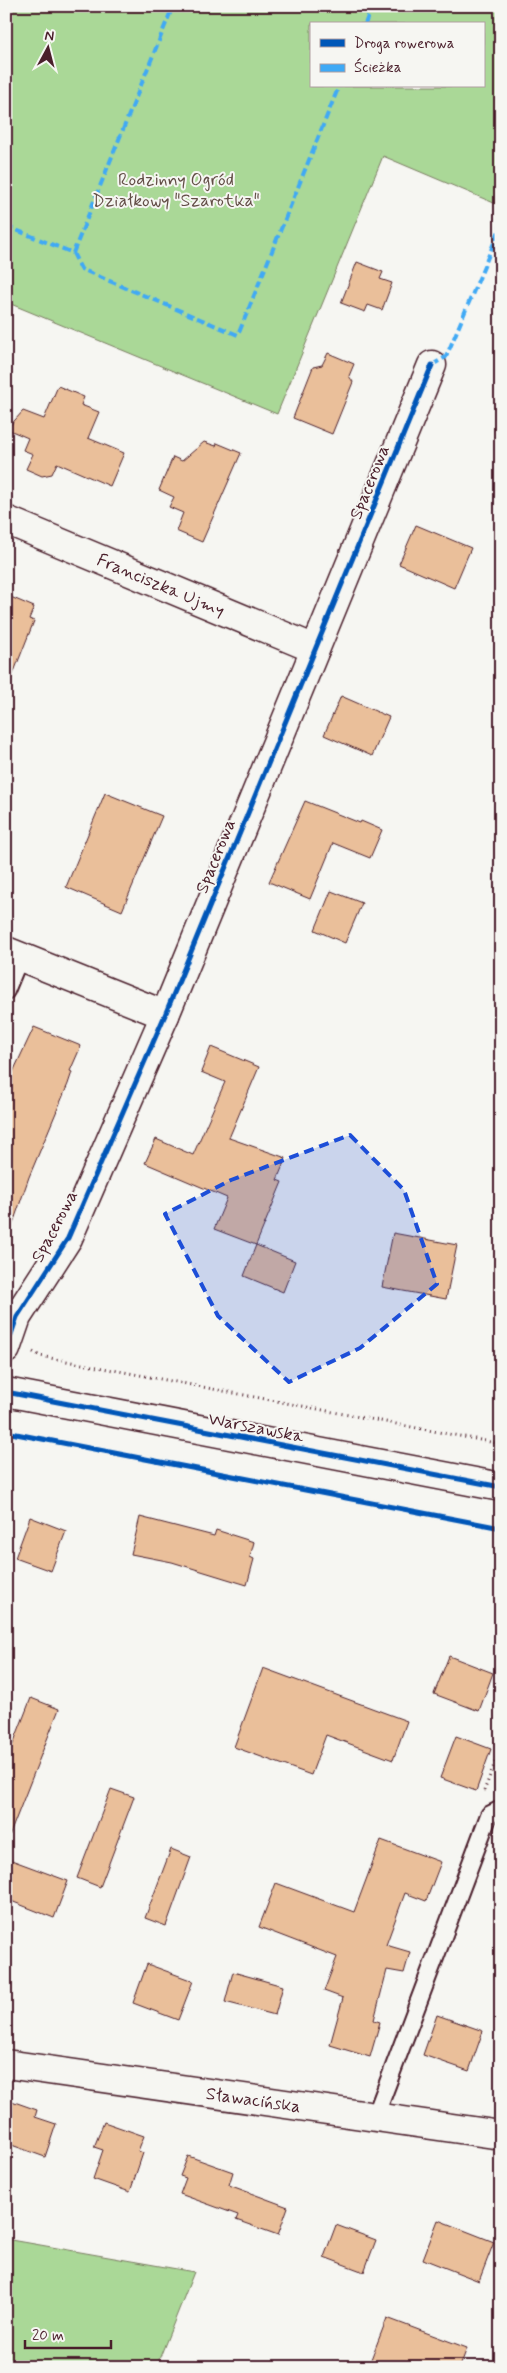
<svg xmlns="http://www.w3.org/2000/svg" width="507" height="2373" viewBox="0 0 507 2373" font-family="Mynerve,sans-serif">
<style>
.green{fill:#aad897;stroke:#7a7c61;fill-rule:evenodd}
.building{fill:#eabf9a;stroke:#4a1f2b}
.lines{fill:none;stroke-linecap:round;stroke-linejoin:round}
.service-casing{stroke:#4a1f2b;stroke-width:20}
.minor-casing{stroke:#4a1f2b;stroke-width:31}
.tertiary-casing{stroke:#4a1f2b;stroke-width:31}
.path{stroke:#4a1f2b;stroke-width:3;stroke-dasharray:1 4;stroke-linecap:butt}
.service{stroke:#f6f6f2;stroke-width:16}
.minor{stroke:#f6f6f2;stroke-width:28}
.tertiary{stroke:#f6f6f2;stroke-width:28}
.quiet{stroke:#3fa9f5;stroke-width:4;stroke-dasharray:8 4;stroke-linecap:butt}
.cycleway-casing{stroke:#f6f6f2;stroke-width:8}
.cycleway{stroke:#0057b8;stroke-width:5}
.marked{fill:#1d4ed8;fill-opacity:0.2;stroke:#1d4ed8;stroke-width:4;stroke-dasharray:10 6;stroke-linejoin:round}
.labels{text-anchor:middle;stroke-width:4;stroke-linejoin:round;paint-order:stroke}
.park-label{font-size:18px;fill:#624d46;stroke:#f6f6f2}
.street-label{font-size:18px;fill:#4a1f2b;stroke:#f6f6f2}
</style>
<rect width="100%" height="100%" fill="#f6f6f2"/>
<filter id="ink" filterUnits="userSpaceOnUse"><feTurbulence type="fractalNoise" baseFrequency=".02" numOctaves="2"/><feDisplacementMap in="SourceGraphic" scale="10" xChannelSelector="R" yChannelSelector="G"/><feConvolveMatrix kernelMatrix="1 2 1 2 8 2 1 2 1" color-interpolation-filters="sRGB"/></filter>
<g filter="url(#ink)">
<g class="green">
<path d="M6 6H501V206L383 156 277 414 6 302ZM311 24H483V86H311Z"/>
<path d="M6 2239 194 2272 156 2367H6Z"/>
</g>
<g class="building">
<path d="M357 262 383 272 380 279 392 283 382 310 368 305 365 312 341 303Z"/>
<path d="M328 353 354 364 349 376 353 382 332 434 293 418 313 367 322 365Z"/>
<path d="M58 386 84 397 81 405 99 412 88 438 124 453 110 486 57 463 52 474 42 476 26 469 33 454 23 450 28 438 7 429 23 411 44 419Z"/>
<path d="M204 442 216 446 217 443 241 453 202 542 176 531 183 513 169 507 174 497 159 490 173 457 182 461Z"/>
<path d="M416 525 471 548 454 588 399 564Z"/>
<path d="M6 595 34 607 29 619 34 621 8 687Z"/>
<path d="M341 696 389 717 372 756 324 735Z"/>
<path d="M105 793 162 816 122 911 66 887Z"/>
<path d="M305 801 360 823 361 821 382 830 370 858 333 843 310 899 269 882Z"/>
<path d="M331 891 362 903 345 943 315 930Z"/>
<path d="M34 1027 81 1046 70 1071 72 1072 68 1084 29 1177 10 1232 6 1231V1087Z"/>
<path d="M211 1047 259 1067 229 1138 286 1158 277 1180 282 1182 256 1245 214 1229 227 1198 145 1163 156 1139 193 1155 225 1082 201 1072Z"/>
<path d="M393 1233 457 1245 446 1299 382 1287Z"/>
<path d="M256 1245 295 1261 283 1292 244 1276Z"/>
<path d="M30 1517 66 1531 51 1571 15 1558Z"/>
<path d="M140 1517 214 1536 216 1530 254 1542 250 1557 254 1559 247 1585 172 1562 131 1554Z"/>
<path d="M449 1656 493 1673 479 1711 434 1694Z"/>
<path d="M263 1668 407 1721 393 1760 326 1735 311 1775 234 1747Z"/>
<path d="M31 1698 59 1709 8 1839H6V1762Z"/>
<path d="M456 1736 491 1749 476 1791 440 1778Z"/>
<path d="M111 1789 134 1797 100 1887 77 1878Z"/>
<path d="M381 1840 441 1862 426 1901 405 1893 386 1945 410 1952 404 1973 387 1970 374 2020 380 2022 370 2057 330 2045 343 1998 324 1991 337 1957 259 1927 276 1883 354 1912Z"/>
<path d="M171 1849 191 1857 166 1926 145 1918Z"/>
<path d="M6 1858 68 1881 54 1918 6 1899Z"/>
<path d="M147 1964 193 1981 178 2020 133 2003Z"/>
<path d="M233 1972 283 1986 275 2015 225 2002Z"/>
<path d="M437 2015 483 2031 469 2071 423 2055Z"/>
<path d="M6 2099 37 2110 35 2117 56 2124 45 2157 6 2143Z"/>
<path d="M104 2122 144 2136 138 2151 143 2153 130 2192 93 2179 103 2150 94 2147Z"/>
<path d="M188 2156 233 2172 229 2185 288 2207 278 2235 236 2220 238 2215 180 2194 186 2178 180 2176Z"/>
<path d="M438 2220 494 2242 479 2281 423 2259Z"/>
<path d="M336 2225 376 2240 364 2272 324 2257Z"/>
<path d="M387 2318 467 2348 460 2367H368Z"/>
</g>
<g class="lines">
<g class="service-casing">
<g id="service">
<path d="M6 991 20 957"/>
<path d="M375 2117 489 1815 501 1809"/>
</g>
</g>
<g class="minor-casing">
<g id="minor">
<path id="s1" d="M6 520 315 649"/>
<path d="M6 951 165 1015"/>
<path d="M6 1349 17 1317 68 1238 165 1015 432 365"/>
<path id="s2" d="M6 2064 501 2135"/>
</g>
</g>
<g class="tertiary-casing">
<path id="tertiary" d="M6 1392 501 1487"/>
</g>
<g class="path">
<path d="M33 1352 40 1356 501 1444"/>
<path d="M484 1791 501 1747"/>
</g>
<use href="#service" class="service"/>
<use href="#minor" class="minor"/>
<use href="#tertiary" class="tertiary"/>
<g class="quiet">
<path d="M365 24 372 6"/>
<path d="M6 226 73 253 81 269 238 335 339 86"/>
<path d="M73 253 173 6"/>
<path d="M432 365 446 357 501 226"/>
</g>
<g class="cycleway-casing">
<g id="cycleway">
<path d="M6 1349 17 1317 68 1238 165 1015 432 365"/>
<path d="M6 1392 501 1487"/>
<path d="M6 1432 501 1528"/>
</g>
</g>
<use href="#cycleway" class="cycleway"/>
</g>
</g>
<path class="marked" d="M350 1135 404 1190 437 1284 360 1348 289 1382 218 1316 165 1214 231 1180Z"/>
<g class="labels">
<g class="park-label">
<text x="176" y="185">Rodzinny Ogród<tspan x="176" dy="21">Działkowy "Szarotka"</tspan></text>
</g>
<g class="street-label">
<text transform="translate(369 482) rotate(-68)" y="6">Spacerowa</text>
<text dy="6" stroke="none"><textPath href="#s1" startOffset="168">Franciszka Ujmy</textPath></text>
<text transform="translate(215 856) rotate(-68)" y="6">Spacerowa</text>
<text transform="translate(54 1226) rotate(-62)" y="6">Spacerowa</text>
<text transform="translate(256 1427) rotate(11)" y="6">Warszawska</text>
<text dy="6" stroke="none"><textPath href="#s2" startOffset="250">Sławacińska</textPath></text>
</g>
</g>
<rect width="507" height="2373" fill="none" stroke="#f6f6f2" stroke-width="25"/>
<rect x="12" y="12" width="482" height="2348" fill="none" stroke="#4a1f2b" stroke-width="2" filter="url(#ink)"/>
<rect x="310" y="22" width="175" height="65" fill="#f6f6f2" stroke="#b1a0a2"/>
<rect x="320" y="39" width="25" height="8" fill="#0057b8" stroke="#b1a0a2"/>
<text x="354" y="48" font-size="15" fill="#4a1f2b">Droga rowerowa</text>
<rect x="320" y="64" width="25" height="8" fill="#3fa9f5" stroke="#b1a0a2"/>
<text x="354" y="72" font-size="15" fill="#4a1f2b">Ścieżka</text>
<g transform="translate(48 48) rotate(7)" stroke="#f6f6f2" stroke-width="4" paint-order="stroke">
<path d="M0-4L9 19L0 12L-9 19Z" fill="#4a1f2b"/>
<text y="-8" font-size="14" font-weight="bold" text-anchor="middle" fill="#4a1f2b">N</text>
</g>
<path d="M25 2340v8h86v-8" fill="none" stroke="#4a1f2b" stroke-width="2.5"/>
<text x="32" y="2340" font-size="15" fill="#4a1f2b" stroke="#f6f6f2" stroke-width="4" paint-order="stroke">20 m</text>
</svg>
